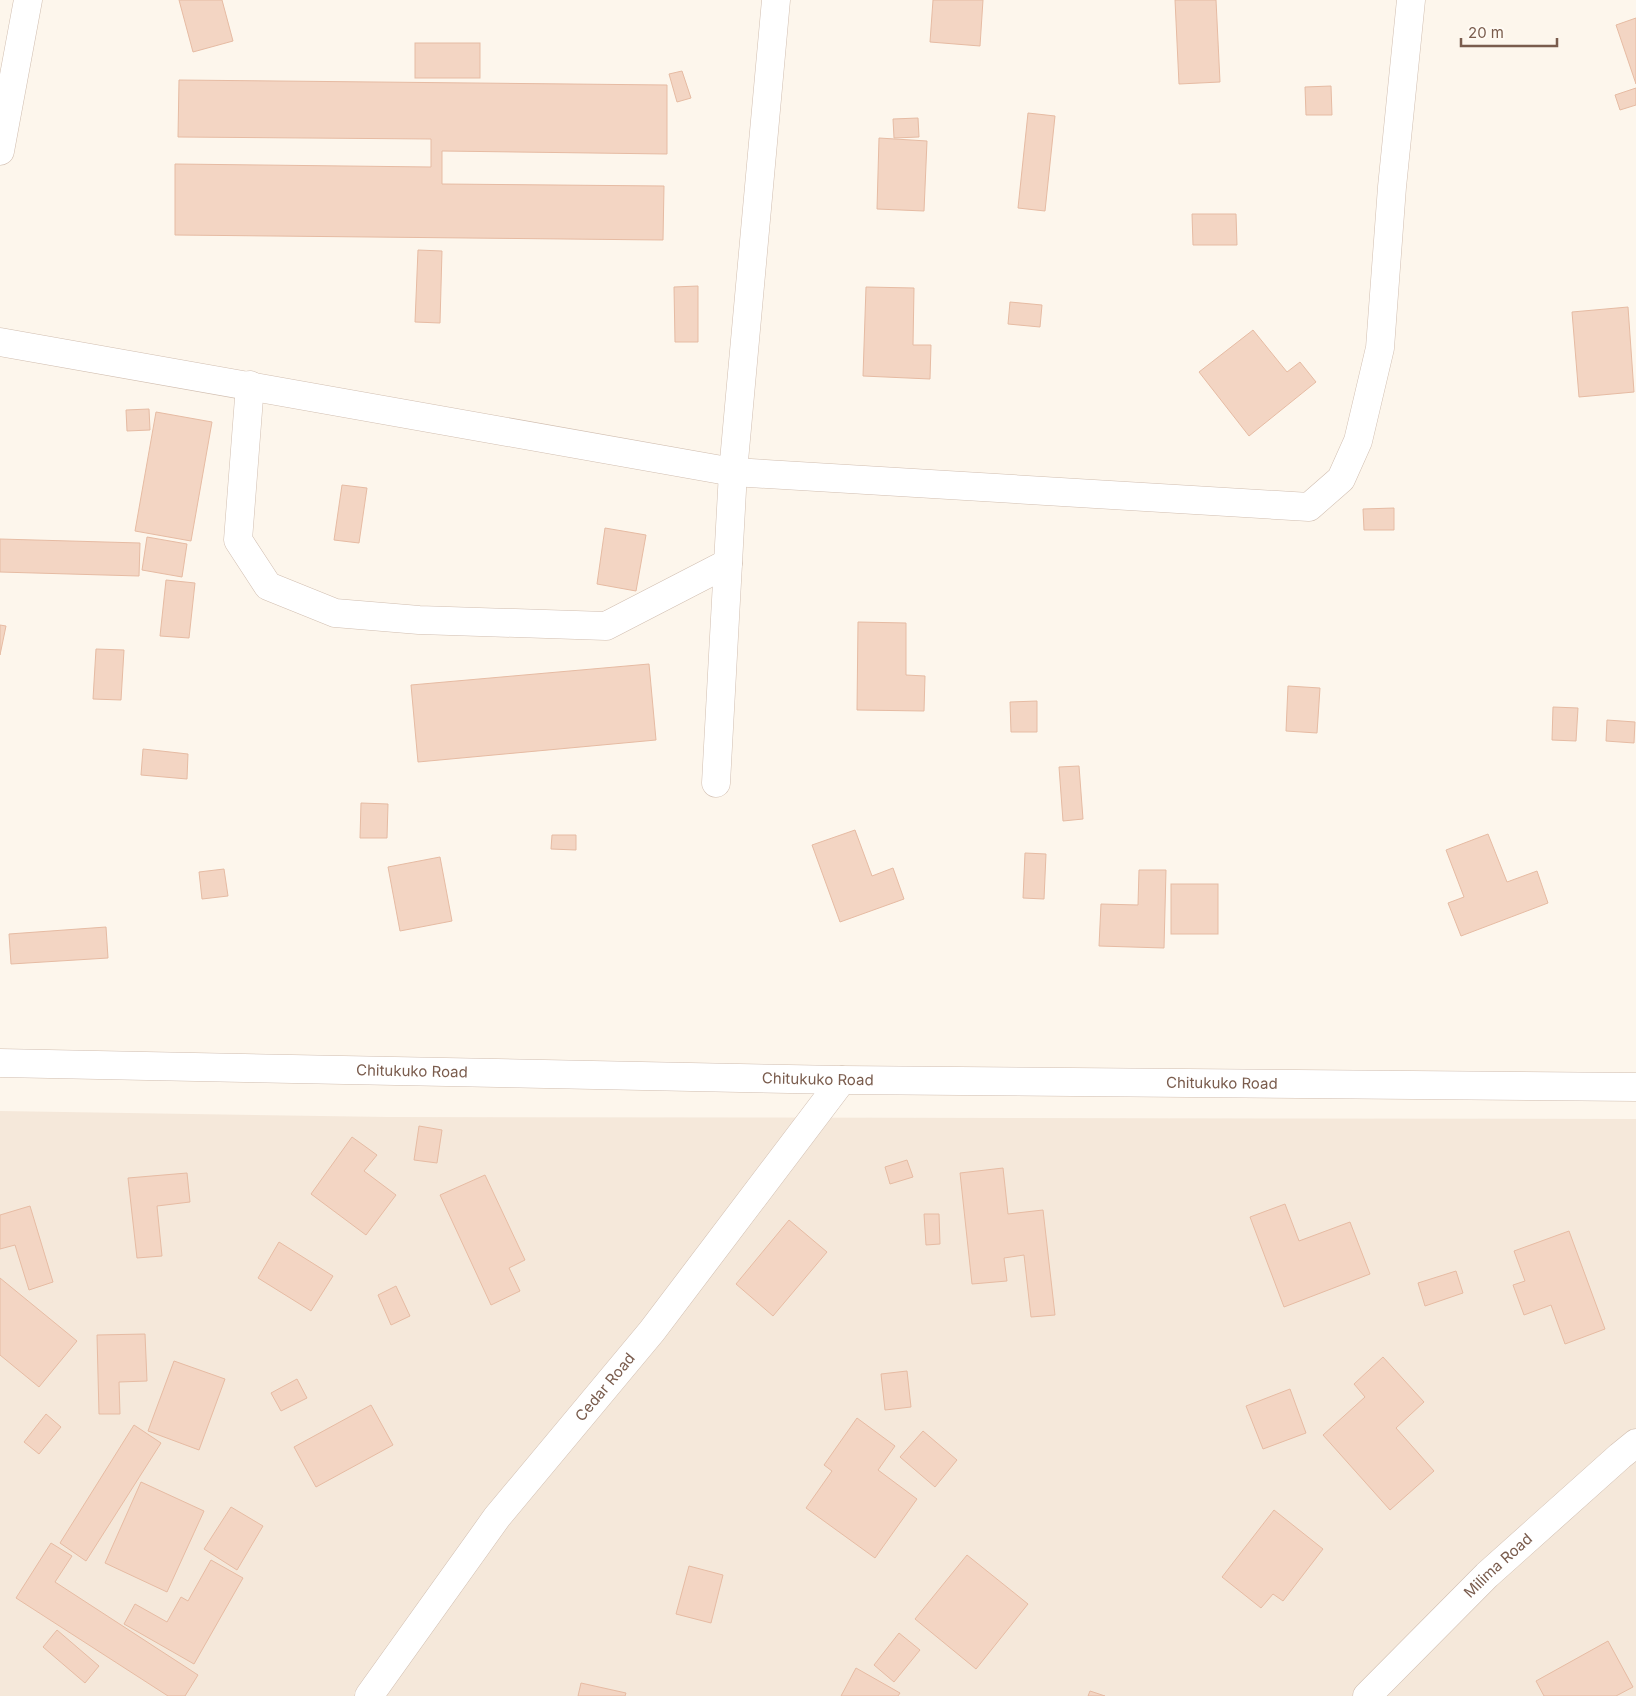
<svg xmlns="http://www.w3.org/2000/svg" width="1636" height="1696" viewBox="0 0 1636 1696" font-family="Inter,sans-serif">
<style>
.residential{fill:#f5e8da}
.building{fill:#f3d5c3;stroke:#e6bba3}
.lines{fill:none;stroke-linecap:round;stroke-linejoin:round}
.minor-casing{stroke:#d1beb0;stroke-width:29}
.minor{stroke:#fff;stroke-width:28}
.labels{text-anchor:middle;stroke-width:4;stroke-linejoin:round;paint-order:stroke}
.street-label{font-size:15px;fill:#7a5c4d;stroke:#fffaf3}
</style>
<rect width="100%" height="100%" fill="#fdf6ec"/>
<path class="residential" d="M0 1111 388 1117 1636 1119V1696H0Z"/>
<g class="building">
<path d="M179 0H222L233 41 193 52Z"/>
<path d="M933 0H983L980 46 930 42Z"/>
<path d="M1175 0H1216L1220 82 1179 84Z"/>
<path d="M1636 18V84L1616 25Z"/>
<rect x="415" y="43" width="65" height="35"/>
<path d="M682 71 691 98 677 102 669 74Z"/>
<path d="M179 80 667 85V154L442 151V184L664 186 663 240 175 235V164L431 167V139L178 137Z"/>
<path d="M1331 86 1332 115H1306L1305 87Z"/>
<path d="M1636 88V105L1620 110 1615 95Z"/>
<path d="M1028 113 1055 116 1045 211 1018 208Z"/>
<path d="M918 118 919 137 894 138 893 119Z"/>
<path d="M879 138 927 141 924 211 877 209Z"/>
<path d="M1192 214H1236L1237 245H1193Z"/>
<path d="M418 250 442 251 440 323 415 322Z"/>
<path d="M698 286V342H675L674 287Z"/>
<path d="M866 287 914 288 913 345H931L930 379 863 376Z"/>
<path d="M1010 302 1042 305 1040 327 1008 324Z"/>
<path d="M1628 307 1634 392 1579 397 1572 312Z"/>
<path d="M1253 330 1287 372 1300 362 1316 382 1249 436 1199 372Z"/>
<path d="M149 409 150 430 127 431 126 410Z"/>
<path d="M156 412 212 422 191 541 135 531Z"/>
<path d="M342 485 367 488 359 543 334 540Z"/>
<path d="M1394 508V530H1364L1363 509Z"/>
<path d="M605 528 646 535 636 591 597 584Z"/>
<path d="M147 537 187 544 182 577 142 570Z"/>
<path d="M0 539 140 543 139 576 0 572Z"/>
<path d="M166 580 195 583 189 638 160 636Z"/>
<path d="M858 622 906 623V675L925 676 924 711 857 710Z"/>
<path d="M0 625 6 626 0 655Z"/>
<path d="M96 649 124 650 121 700 93 699Z"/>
<path d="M649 664 656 740 418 762 411 685Z"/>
<path d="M1288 686 1320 688 1317 733 1286 731Z"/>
<path d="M1037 701V732H1011L1010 702Z"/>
<path d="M1553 707 1578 708 1576 741 1552 740Z"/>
<path d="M1607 720 1635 722 1634 743 1606 741Z"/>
<path d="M143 749 188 754 187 779 141 775Z"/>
<path d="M1079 766 1083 819 1063 821 1059 767Z"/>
<path d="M361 803 388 804 387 838H360Z"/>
<path d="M855 830 872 876 893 868 904 899 840 922 812 845Z"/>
<path d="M1488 834 1507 882 1537 871 1548 903 1461 936 1448 903 1464 897 1446 850Z"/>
<path d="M552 835H576V850L551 849Z"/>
<path d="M1025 853 1046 854 1044 899 1023 898Z"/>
<path d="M440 857 452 921 400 931 388 867Z"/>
<path d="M224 869 228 896 202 899 199 872Z"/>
<path d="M1139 870H1166L1164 948 1099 946 1101 904 1138 905Z"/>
<rect x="1171" y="884" width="47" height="50"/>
<path d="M106 927 108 958 11 964 9 934Z"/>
<path d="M419 1126 442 1130 437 1163 414 1160Z"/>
<path d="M352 1137 377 1155 364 1171 396 1195 366 1235 311 1194Z"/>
<path d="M907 1160 913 1177 890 1184 885 1167Z"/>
<path d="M1003 1168 1008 1214 1043 1210 1055 1315 1031 1317 1024 1255 1004 1258 1007 1281 972 1284 960 1173Z"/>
<path d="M187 1173 190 1202 157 1206 162 1256 137 1258 128 1178Z"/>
<path d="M485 1175 525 1260 509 1268 520 1291 491 1305 440 1195Z"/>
<path d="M1285 1204 1299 1241 1350 1222 1370 1274 1284 1307 1250 1217Z"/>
<path d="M30 1206 53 1282 29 1290 15 1245 0 1249V1215Z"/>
<path d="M924 1214H939L940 1244 926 1245Z"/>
<path d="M789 1220 827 1252 773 1316 736 1284Z"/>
<path d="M1569 1231 1605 1329 1565 1344 1551 1305 1524 1315 1513 1285 1525 1281 1514 1251Z"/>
<path d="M279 1242 333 1276 311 1311 258 1278Z"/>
<path d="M1456 1271 1463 1293 1425 1306 1418 1283Z"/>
<path d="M0 1278 77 1341 39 1387 0 1355Z"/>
<path d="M396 1286 410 1316 391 1325 378 1295Z"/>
<path d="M145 1334 147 1381 119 1382 120 1414H99L97 1335Z"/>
<path d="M1383 1357 1424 1402 1396 1428 1434 1471 1390 1510 1323 1435 1365 1397 1354 1384Z"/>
<path d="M174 1361 225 1379 199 1450 148 1431Z"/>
<path d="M907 1371 911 1407 885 1410 881 1374Z"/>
<path d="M297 1379 307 1398 281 1411 271 1393Z"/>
<path d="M1290 1389 1306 1433 1263 1449 1246 1406Z"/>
<path d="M371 1405 393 1445 316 1487 294 1447Z"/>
<path d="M46 1414 61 1427 39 1454 24 1442Z"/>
<path d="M857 1418 895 1446 878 1470 917 1499 875 1558 806 1508 832 1471 824 1465Z"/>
<path d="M134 1425 161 1443 86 1561 60 1543Z"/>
<path d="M923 1431 957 1460 935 1487 900 1457Z"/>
<path d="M141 1482 204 1511 167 1592 105 1563Z"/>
<path d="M231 1507 263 1526 237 1570 204 1549Z"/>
<path d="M1274 1510 1323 1549 1283 1601 1273 1594 1261 1608 1222 1577Z"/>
<path d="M51 1543 72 1556 55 1582 198 1675 185 1696H168L16 1598Z"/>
<path d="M967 1555 1028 1604 976 1669 915 1619Z"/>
<path d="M211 1560 243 1578 194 1664 124 1624 135 1604 167 1622 181 1597 188 1601Z"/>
<path d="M689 1566 723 1575 711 1623 676 1614Z"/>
<path d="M57 1630 99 1666 85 1683 43 1647Z"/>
<path d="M899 1633 920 1650 894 1682 874 1665Z"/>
<path d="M1608 1641 1633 1687 1616 1696H1544L1536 1681Z"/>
<path d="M856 1668 900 1693 898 1696H841Z"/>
<path d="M581 1683 626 1693 625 1696H578Z"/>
<path d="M1090 1691 1105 1696H1088Z"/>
</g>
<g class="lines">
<g class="minor-casing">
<g id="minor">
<path d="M0 151 28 0"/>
<path d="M0 342 733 472 1309 507 1341 479 1358 441 1380 348 1392 187 1411 0"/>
<path d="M250 385 238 540 268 586 335 613 419 620 606 626 728 563"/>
<path d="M716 783 733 472 776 0"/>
<path id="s1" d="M0 1063 842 1080 1636 1087"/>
<path id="s2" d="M369 1696 497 1517 652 1331 842 1080"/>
<path id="s3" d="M1367 1696 1487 1575 1620 1456 1636 1443"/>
</g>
</g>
<use href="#minor" class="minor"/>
</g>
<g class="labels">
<g class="street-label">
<text dy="5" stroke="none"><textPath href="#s1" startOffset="412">Chitukuko Road</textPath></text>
<text dy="5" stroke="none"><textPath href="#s1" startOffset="818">Chitukuko Road</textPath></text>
<text dy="5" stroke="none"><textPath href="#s1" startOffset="1222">Chitukuko Road</textPath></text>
<text dy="5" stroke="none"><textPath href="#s2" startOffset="389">Cedar Road</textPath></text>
<text dy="5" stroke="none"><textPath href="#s3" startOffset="185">Milima Road</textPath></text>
</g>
</g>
<path d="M1461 38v8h96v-8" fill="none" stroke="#7a5c4d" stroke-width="2.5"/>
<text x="1468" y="38" font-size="15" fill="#7a5c4d" stroke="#fffaf3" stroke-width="4" paint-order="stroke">20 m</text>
</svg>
